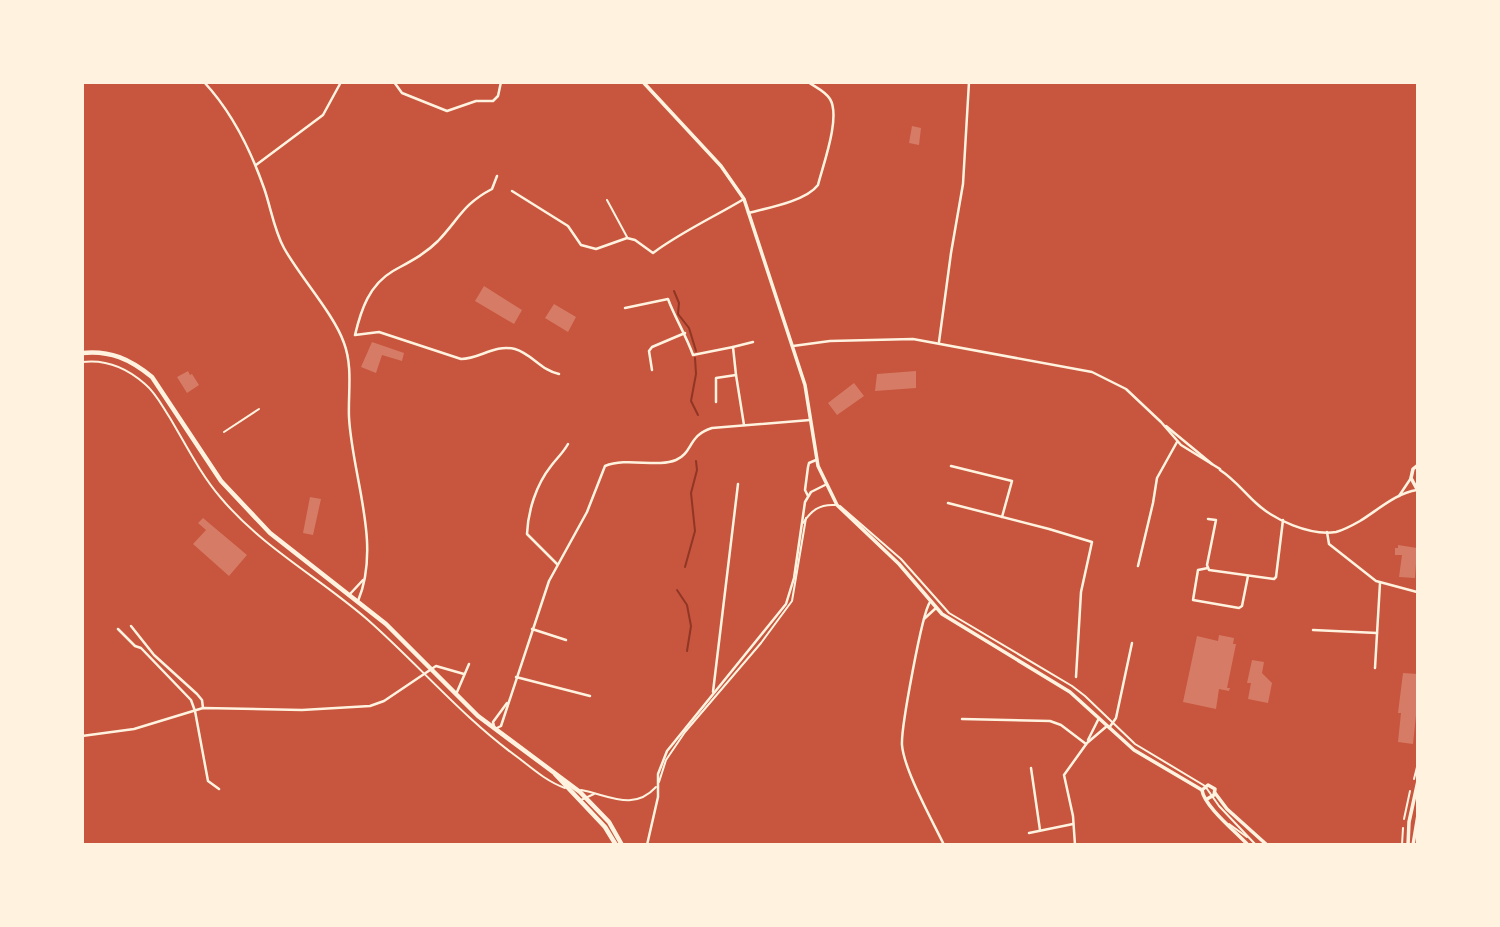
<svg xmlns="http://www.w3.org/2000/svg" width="1500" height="927" viewBox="0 0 1500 927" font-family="Rubik,sans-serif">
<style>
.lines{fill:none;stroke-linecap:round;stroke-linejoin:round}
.stream{stroke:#8f3625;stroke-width:2}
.building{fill:#d67c66}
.path{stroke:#fff3e0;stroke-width:2}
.service{stroke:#fff3e0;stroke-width:2}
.pedestrian{stroke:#fff3e0;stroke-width:2}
.minor{stroke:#fff3e0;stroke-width:2.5}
.tertiary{stroke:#fff3e0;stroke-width:3.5}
.primary{stroke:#fff3e0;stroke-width:4.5}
</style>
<rect width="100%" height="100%" fill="#c8553d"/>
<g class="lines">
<g class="stream">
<path d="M674 291 679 303 678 314 689 328 696 351"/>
<path d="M695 358 696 374 691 401 698 415"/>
<path d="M685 567 695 531 691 493 697 470 696 461"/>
<path d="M677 590 687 605 691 626 687 651"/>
</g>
</g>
<g class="building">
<path d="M912 126 921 128 919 145 909 143Z"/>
<path d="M484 286 522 310 514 324 475 301Z"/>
<path d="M554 304 576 317 568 332 545 318Z"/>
<path d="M372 342 404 353 402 361 382 355 376 373 361 367Z"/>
<path d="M188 371 190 375 192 374 199 385 187 393 177 377Z"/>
<path d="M916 371V388L875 391 877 374Z"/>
<path d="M854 383 864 396 837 415 828 403Z"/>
<path d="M310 497 321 499 313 535 303 533Z"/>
<path d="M203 518 247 555 229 576 193 544 206 530 198 523Z"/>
<path d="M1398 545 1417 548 1415 578 1399 577 1402 555H1395V548H1398Z"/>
<path d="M1219 635 1234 638 1233 644H1236L1227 688H1230L1229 691 1219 689 1216 709 1183 702 1197 636 1218 641Z"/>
<path d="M1252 660 1264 662 1262 673 1272 683 1268 703 1248 699 1251 683H1247Z"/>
<path d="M1403 673 1418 674V715H1416L1413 744 1398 742 1401 713H1398Z"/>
</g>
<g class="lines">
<g class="path">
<path d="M1414 779 1418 763"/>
<path d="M1404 819 1410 791"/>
<path d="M1402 845 1403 828"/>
</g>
<g class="service">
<path d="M607 200 627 237"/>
<path d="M82 362C106 359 127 368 145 384 156 393 162 406 170 418 186 445 201 475 221 498 263 548 320 578 368 620 420 666 464 719 520 759 534 770 548 782 565 788"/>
<path d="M840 506 901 559 949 613 1072 686 1085 696 1135 744 1205 786 1219 806 1256 845"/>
<path d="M803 523C811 511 819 504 835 505"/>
<path d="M659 782 666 760 685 732 761 643 792 601 806 518"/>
<path d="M581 790C609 795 633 812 656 787"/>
<path d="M581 800 594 794"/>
<path d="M1229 824 1247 837"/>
</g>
<path class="pedestrian" d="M224 432 259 409"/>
<g class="minor">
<path d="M204 82C231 111 251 151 264 188 271 208 274 230 284 248 300 277 334 314 344 343 353 367 348 393 349 417 352 476 382 544 358 601"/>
<path d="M394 82 402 93 447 111 476 101H493L498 96 501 82"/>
<path d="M256 165 323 115 341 82"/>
<path d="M497 176 492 189C463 204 459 219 438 241 424 255 409 262 393 271 369 285 361 310 355 335L379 332 461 359C480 359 494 344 515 349 532 354 542 371 559 374"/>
<path d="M512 191 568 226 581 245 596 249 627 238 635 240 653 253C681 232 714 217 744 199"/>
<path d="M748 213C768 208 806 201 818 185 823 165 841 117 830 99 825 91 815 87 808 82"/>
<path d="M625 308 668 299C675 318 686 335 693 355L733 347 736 375"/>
<path d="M939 342 951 253 963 184 969 82"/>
<path d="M793 346 830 341 913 339 1092 372 1126 389 1161 422 1181 445 1220 469"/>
<path d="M733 347 753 342"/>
<path d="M652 370 649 351 652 347 685 333"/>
<path d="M716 402V378L736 375 744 425"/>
<path d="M1166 426 1212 464"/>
<path d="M951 466 1012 481 1002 517"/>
<path d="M1220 470C1234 479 1244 492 1256 503 1274 520 1310 536 1336 532 1344 530 1353 525 1360 521 1378 510 1396 493 1417 490"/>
<path d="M808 496 805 490 808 467 809 463 816 460"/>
<path d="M1399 496 1411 478"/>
<path d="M948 503 1049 529 1092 542 1081 592 1076 677"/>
<path d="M1208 519 1216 520 1207 565 1209 570 1274 579 1276 577 1283 520"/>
<path d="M1327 532 1329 544 1376 581 1417 592"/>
<path d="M557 564 527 534C528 511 536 485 551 466 557 458 563 453 568 444"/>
<path d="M1138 566 1153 503 1157 478 1177 442"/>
<path d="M1208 568 1198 570 1193 600 1239 608 1242 606 1248 576"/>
<path d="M350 594 363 580"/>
<path d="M930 602C922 613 901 728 902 745 904 770 932 820 944 845"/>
<path d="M924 619 936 608"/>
<path d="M131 626 154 655 197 694 202 700 203 708"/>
<path d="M118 629 135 646 141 648 191 700 195 711 208 781 219 789"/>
<path d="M532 629 566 640"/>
<path d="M1313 630 1377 633"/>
<path d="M1375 668 1380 583"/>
<path d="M516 677 590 696"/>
<path d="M457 692 469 664"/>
<path d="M713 692 738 484"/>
<path d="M962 719 1050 721 1061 725 1086 744"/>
<path d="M494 726 493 722 507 703"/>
<path d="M1109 728 1116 718 1132 643"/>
<path d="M495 729 501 726 549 581 587 512 605 466C627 457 657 468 676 460 693 453 688 435 712 428L810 420"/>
<path d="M82 736 134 729 203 708 302 710 370 706 384 701 436 666 464 674"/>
<path d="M1088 740 1099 718"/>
<path d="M1031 768 1040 830"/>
<path d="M1029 833 1073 824"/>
<path d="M647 845 658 797V774L667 751 786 604 794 578 805 502 811 492 825 485"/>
<path d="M1075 845 1073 816 1064 775 1087 743 1107 726"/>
</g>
<g class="tertiary">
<path d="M643 82 721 166 744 199 805 385 818 466 837 505 899 564 942 614 1070 692 1134 750 1202 790"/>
<path d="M1418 465 1413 469 1411 478 1418 491"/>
<path d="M1202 790C1204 806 1236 832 1248 845"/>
<path d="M1202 790 1208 785 1215 789 1214 795 1207 799"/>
<path d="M1215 793 1227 809 1267 845"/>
<path d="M1408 845 1409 822 1418 781"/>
<path d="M1413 845 1418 815"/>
</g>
<g class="primary">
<path d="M82 353C110 350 130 359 152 377L221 481 270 533 386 624 478 716 580 792 609 822 622 845"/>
<path d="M555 774 605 827 616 845"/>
</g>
</g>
<rect width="1500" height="927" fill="none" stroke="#fff3e0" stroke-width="168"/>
</svg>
